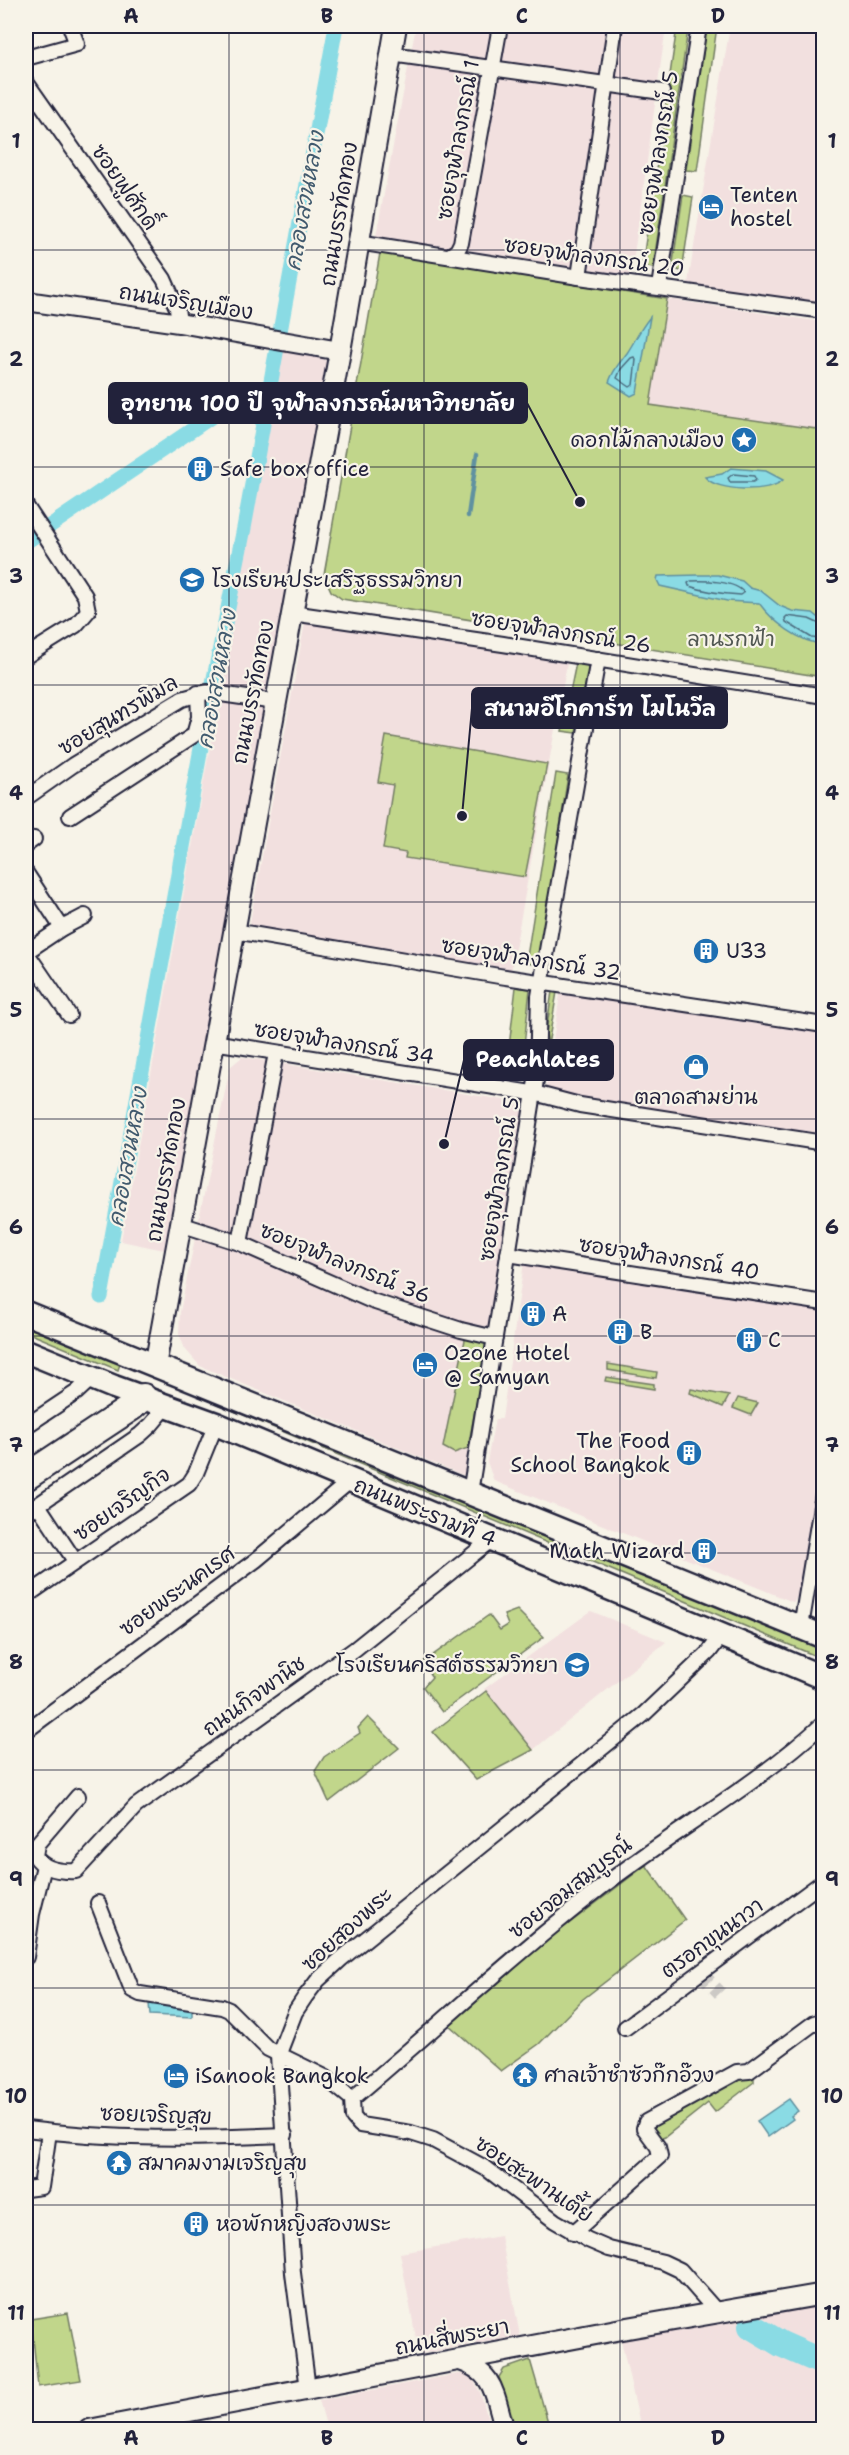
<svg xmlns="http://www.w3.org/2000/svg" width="849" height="2455" viewBox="0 0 849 2455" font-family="'Shantell Sans','Playpen Sans Thai',sans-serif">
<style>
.built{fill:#f2e0df}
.green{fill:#c1d68b;stroke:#727c63;stroke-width:1.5}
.water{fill:#8adbe4;stroke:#6091a0;stroke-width:1.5}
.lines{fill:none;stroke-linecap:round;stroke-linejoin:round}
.shore{stroke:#4c6c7f;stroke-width:1.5}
.stream{stroke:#6091a0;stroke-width:4.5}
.canal{stroke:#8adbe4;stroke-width:15}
.river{stroke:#8adbe4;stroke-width:26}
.minor-tunnel{stroke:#ccc9c5;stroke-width:14;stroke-dasharray:14 7;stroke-linecap:butt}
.minor-casing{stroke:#22223b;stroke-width:18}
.tertiary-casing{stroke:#22223b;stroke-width:22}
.secondary-casing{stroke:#22223b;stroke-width:24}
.primary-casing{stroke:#22223b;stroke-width:27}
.motorway-casing{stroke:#22223b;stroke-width:30}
.minor{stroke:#f7f3e8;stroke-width:14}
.tertiary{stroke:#f7f3e8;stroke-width:18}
.secondary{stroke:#f7f3e8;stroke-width:20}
.primary{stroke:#f7f3e8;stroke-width:22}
.motorway{stroke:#f7f3e8;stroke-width:26}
.grid{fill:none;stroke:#22223b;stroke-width:1.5;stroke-opacity:0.55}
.labels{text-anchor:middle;stroke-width:4.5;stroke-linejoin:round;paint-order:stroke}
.street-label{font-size:21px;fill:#22223b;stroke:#f7f3e8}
.poi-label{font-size:21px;fill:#22223b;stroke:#f7f3e8;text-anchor:start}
.park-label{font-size:21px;fill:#525853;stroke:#f7f3e8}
.water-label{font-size:22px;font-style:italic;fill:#415a6e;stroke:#f7f3e8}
.leader{fill:none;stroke:#22223b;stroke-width:2}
.callout-dot{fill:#22223b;stroke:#f7f3e8;stroke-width:2}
.callout{fill:#22223b;stroke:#22223b;stroke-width:2}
.callout-label{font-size:22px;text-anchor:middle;font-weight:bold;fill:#fff}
.neatline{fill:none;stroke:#22223b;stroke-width:2}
.grid-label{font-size:20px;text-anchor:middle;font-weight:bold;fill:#22223b}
</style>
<rect width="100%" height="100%" fill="#f7f3e8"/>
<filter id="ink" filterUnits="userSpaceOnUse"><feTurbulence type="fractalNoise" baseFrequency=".0167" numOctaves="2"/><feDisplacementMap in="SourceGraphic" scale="12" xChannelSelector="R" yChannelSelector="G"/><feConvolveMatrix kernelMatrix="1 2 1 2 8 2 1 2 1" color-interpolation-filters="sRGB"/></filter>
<g filter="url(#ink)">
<g class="built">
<path d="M416 26H666L631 276 376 236Z"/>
<path d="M730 26H823V305L688 283Z"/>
<path d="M667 299 823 322V430L650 405Z"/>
<path d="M282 346 317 352 327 362 326 374 164 1250 121 1241Z"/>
<path d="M306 617 568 658 511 971 249 928Z"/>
<path d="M561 988 823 1027V1140L545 1094Z"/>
<path d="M242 1057 516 1102 523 1113 509 1187 505 1191 513 1194 470 1478 200 1366 185 1349 179 1334 180 1312 230 1067Z"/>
<path d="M524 1262 823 1308V1459L802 1592 793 1602 494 1481 487 1462 495 1419H502Z"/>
<path d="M823 1558V1617L815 1602Z"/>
<path d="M591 1611 666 1642 533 1750 484 1689Z"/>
<path d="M501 2236 520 2336 419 2354 400 2253Z"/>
<path d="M823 2304V2357L786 2344 750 2316Z"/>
<path d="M747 2320 785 2347 823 2366V2429H641L621 2340Z"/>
<path d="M457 2374H464L473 2380 480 2392 491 2429H327L319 2400Z"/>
</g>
<g class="green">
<path d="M707 26H717L697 171 686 170Z"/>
<path d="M677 27 688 29 653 268 642 266Z"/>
<path d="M683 195 693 197 682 271 672 269Z"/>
<path d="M380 253 667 299 650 405 823 430V677L342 599 331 591 324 575Z"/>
<path d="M576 663 589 666 576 733 562 731Z"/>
<path d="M386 736 547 764 525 877 405 858 406 853 383 849 393 785 378 782Z"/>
<path d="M556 773 568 775 539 965 526 963Z"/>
<path d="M553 984 558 986 548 1045 546 1033Z"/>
<path d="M516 987 530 989 521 1074 506 1073Z"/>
<path d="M26 1324 120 1364 118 1370 26 1332Z"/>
<path d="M466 1335 488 1340 468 1448 454 1453 443 1447Z"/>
<path d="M608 1364 657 1372 656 1378 608 1370Z"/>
<path d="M606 1377 654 1384V1389L605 1381Z"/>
<path d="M691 1389 729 1396 723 1407 690 1393Z"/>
<path d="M198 1390 823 1648V1659L196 1395Z"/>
<path d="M738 1398 758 1403 751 1415 733 1408Z"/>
<path d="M517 1610 544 1637 442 1712 423 1687 432 1677 422 1663 489 1615 500 1630 508 1625 504 1615Z"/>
<path d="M486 1691 533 1750 476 1780 433 1732Z"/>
<path d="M368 1717 399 1748 329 1802 315 1771 324 1757 360 1733 358 1728Z"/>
<path d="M646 1865 685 1920 583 1999 539 2044 501 2071 448 2024 550 1938Z"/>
<path d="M754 2076V2082L715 2112 708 2103 665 2137 659 2139 650 2126 740 2077Z"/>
<path d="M68 2313 81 2380 38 2387 31 2319Z"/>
<path d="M530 2360 550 2429H514L499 2377 504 2369Z"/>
</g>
<g class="water">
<path d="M650 317 637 393 631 396 609 382C614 368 619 364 627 353 635 341 640 329 650 317Z"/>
<path d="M731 468 766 471 783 480C770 493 717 492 705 477L722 474Z"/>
<path d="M700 575H718L742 581 750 588 761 591 780 606 792 611 813 613 823 621V644C800 643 772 621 759 603L727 601 660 586 657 580 658 576Z"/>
<path d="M149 2003 192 2008V2017L150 2015Z"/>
<path d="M789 2099 798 2111 791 2116 793 2119 768 2137 757 2121Z"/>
</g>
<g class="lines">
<g class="shore">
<path d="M631 358 634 357 636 360 633 385 630 387 617 378 621 369Z"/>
<path d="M733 474 754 476 756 480 753 482H730L728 478Z"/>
<path d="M691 581C705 580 736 581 744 593L741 595C724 594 706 592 689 586L688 583Z"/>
<path d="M824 626 809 619 787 616 785 618 786 622 812 638 824 639"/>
</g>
<path class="stream" d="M468 516 477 454"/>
<g class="canal">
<path d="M26 542 245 394H252"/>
<path d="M101 1297 211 693 244 528 336 26"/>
</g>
<path class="river" d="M751 2326 781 2344 824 2363"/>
<path class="minor-tunnel" d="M700 1972 720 1993"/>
<g class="minor-casing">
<g id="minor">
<path d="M391 54 662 92"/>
<path d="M26 58 77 44 70 26"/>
<path d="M26 82 164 279 177 308 179 323"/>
<path d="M358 242 579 277 824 311"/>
<path d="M449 256 457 251 461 243 500 26"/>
<path d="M579 277 615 26"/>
<path d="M659 287 699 26"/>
<path d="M26 506 85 596 88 611 76 625 26 656"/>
<path d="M292 613 503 644 824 696"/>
<path d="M26 798 73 765 182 699 207 692 275 702"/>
<path d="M70 816 194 735 199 717 198 693"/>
<path d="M26 845 34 839"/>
<path d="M26 873 62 928"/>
<path d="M234 931 499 976 824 1025"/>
<path d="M26 952 69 1015"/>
<path d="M26 952 62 928 85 916"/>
<path d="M213 1042 538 1094 580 1105 824 1143"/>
<path d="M180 1224 240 1243 372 1301 461 1330 495 1338"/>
<path d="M240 1243 276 1053"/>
<path d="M508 1254 824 1303"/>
<path d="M26 1426 77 1392 92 1378"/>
<path d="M470 1493 537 1074 539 996 598 659"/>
<path d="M38 1505 75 1561"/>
<path d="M26 1513 140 1435 151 1425 167 1406"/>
<path d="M26 1596 189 1484 196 1473 216 1424"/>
<path d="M801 1627 824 1488"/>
<path d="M26 1731 256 1560 350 1481"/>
<path d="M78 1796 37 1844 35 1856C44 1870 60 1872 76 1871L136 1806 355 1649 492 1539"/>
<path d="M98 1903 132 1990 140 1994 222 2007 229 2010 268 2049 325 2077 352 2099 353 2117 360 2125 411 2133 433 2140 487 2169 555 2221 588 2240 609 2249 663 2262 680 2270 717 2312"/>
<path d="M26 1957 32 1914 44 1866"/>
<path d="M625 2028 824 1881"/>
<path d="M352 2099C433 2031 510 1958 594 1893 668 1834 754 1788 824 1723"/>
<path d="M26 2129C111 2140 199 2139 285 2135"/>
<path d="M26 2189 41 2187 49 2132"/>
<path d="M573 2233 660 2156 658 2147 644 2128 646 2122 737 2072 749 2071 814 2023 824 2020"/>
<path d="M308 2389 293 2273 278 2056 295 2012 305 1997 318 1980 341 1959 643 1715 709 1652 722 1635"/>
</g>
</g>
<g class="tertiary-casing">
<g id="tertiary">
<path d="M26 301 179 323 340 351"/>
<path d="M457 2360C496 2372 494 2395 505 2430"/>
</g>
</g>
<g class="secondary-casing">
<g id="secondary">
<path d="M155 1366 340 351 396 26"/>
<path d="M89 2430 622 2329 824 2294"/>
</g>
</g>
<g class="primary-casing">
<g id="primary">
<path d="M26 1313 824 1637"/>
<path d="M26 1351 114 1387 216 1424 824 1678"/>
</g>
</g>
<g class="motorway-casing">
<path id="motorway" d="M26 1477 132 1407 143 1397"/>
</g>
<use href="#minor" class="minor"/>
<use href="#tertiary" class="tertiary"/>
<use href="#secondary" class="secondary"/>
<use href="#primary" class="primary"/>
<use href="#motorway" class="motorway"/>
</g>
</g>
<path class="grid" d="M229 26V2430M424 26V2430M620 26V2430M26 250H824M26 467H824M26 685H824M26 902H824M26 1119H824M26 1336H824M26 1553H824M26 1770H824M26 1988H824M26 2205H824"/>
<defs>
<g id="hotel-disc" transform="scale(1.35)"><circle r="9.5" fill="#1f6fb2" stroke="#f7f3e8"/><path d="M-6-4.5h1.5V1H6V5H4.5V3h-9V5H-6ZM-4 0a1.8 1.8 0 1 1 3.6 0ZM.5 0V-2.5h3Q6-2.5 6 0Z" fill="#fff"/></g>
<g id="sight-disc" transform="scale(1.35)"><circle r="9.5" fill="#1f6fb2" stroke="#f7f3e8"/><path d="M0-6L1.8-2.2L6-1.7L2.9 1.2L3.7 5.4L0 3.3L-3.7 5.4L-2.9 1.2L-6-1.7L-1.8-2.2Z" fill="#fff"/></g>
<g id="building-disc" transform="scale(1.35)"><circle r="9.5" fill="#1f6fb2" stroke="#f7f3e8"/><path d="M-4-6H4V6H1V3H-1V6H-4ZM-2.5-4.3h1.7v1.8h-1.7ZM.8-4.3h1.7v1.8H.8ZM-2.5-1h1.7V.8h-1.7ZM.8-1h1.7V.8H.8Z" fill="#fff"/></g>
<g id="school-disc" transform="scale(1.35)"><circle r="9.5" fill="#1f6fb2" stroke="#f7f3e8"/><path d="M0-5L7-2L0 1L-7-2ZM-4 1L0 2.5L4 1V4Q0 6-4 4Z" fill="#fff"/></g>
<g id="shop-disc" transform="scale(1.35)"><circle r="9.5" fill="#1f6fb2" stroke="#f7f3e8"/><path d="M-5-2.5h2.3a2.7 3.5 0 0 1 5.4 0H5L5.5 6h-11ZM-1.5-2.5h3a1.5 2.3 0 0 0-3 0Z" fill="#fff"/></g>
<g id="temple-disc" transform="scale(1.35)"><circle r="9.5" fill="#1f6fb2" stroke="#f7f3e8"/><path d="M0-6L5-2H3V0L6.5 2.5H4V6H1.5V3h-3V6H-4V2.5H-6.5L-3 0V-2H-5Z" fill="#fff"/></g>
</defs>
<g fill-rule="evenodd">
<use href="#hotel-disc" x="711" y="207"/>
<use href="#sight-disc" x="744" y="440"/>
<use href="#building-disc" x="200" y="469"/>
<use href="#school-disc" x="192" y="580"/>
<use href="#building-disc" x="706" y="951"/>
<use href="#shop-disc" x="696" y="1067"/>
<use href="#building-disc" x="533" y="1314"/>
<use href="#building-disc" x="620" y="1332"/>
<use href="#building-disc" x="749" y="1340"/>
<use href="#hotel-disc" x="425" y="1365"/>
<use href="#building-disc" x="689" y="1453"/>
<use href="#building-disc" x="704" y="1551"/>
<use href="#school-disc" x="577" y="1665"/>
<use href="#temple-disc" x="525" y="2075"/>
<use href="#hotel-disc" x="176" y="2076"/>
<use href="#temple-disc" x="119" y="2163"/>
<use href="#building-disc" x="196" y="2224"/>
</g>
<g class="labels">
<g class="street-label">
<text transform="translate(458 140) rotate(-80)" y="7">ซอยจุฬาลงกรณ์ 1</text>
<text transform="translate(658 153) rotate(-81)" y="7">ซอยจุฬาลงกรณ์ 5</text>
<text transform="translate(125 187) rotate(55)" y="7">ซอยฟูศักดิ์</text>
<text transform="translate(339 214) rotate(-81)" y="7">ถนนบรรทัดทอง</text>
<text transform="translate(594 257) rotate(8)" y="7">ซอยจุฬาลงกรณ์ 20</text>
<text transform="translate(186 302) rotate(9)" y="7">ถนนเจริญเมือง</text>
<text transform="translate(561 632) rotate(9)" y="7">ซอยจุฬาลงกรณ์ 26</text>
<text transform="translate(253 692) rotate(-79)" y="7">ถนนบรรทัดทอง</text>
<text transform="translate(118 715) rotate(-31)" y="7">ซอยสุนทรพิมล</text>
<text transform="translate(531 959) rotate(9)" y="7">ซอยจุฬาลงกรณ์ 32</text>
<text transform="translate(344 1043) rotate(9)" y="7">ซอยจุฬาลงกรณ์ 34</text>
<text transform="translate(166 1170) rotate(-80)" y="7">ถนนบรรทัดทอง</text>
<text transform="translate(499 1179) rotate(-81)" y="7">ซอยจุฬาลงกรณ์ 5</text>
<text transform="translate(669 1258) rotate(9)" y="7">ซอยจุฬาลงกรณ์ 40</text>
<text transform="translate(345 1263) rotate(22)" y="7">ซอยจุฬาลงกรณ์ 36</text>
<text transform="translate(122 1504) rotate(-35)" y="7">ซอยเจริญกิจ</text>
<text transform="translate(425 1512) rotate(22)" y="7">ถนนพระรามที่ 4</text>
<text transform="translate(177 1591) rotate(-36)" y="7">ซอยพระนคเรศ</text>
<text transform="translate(254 1696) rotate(-36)" y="7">ถนนกิจพานิช</text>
<text transform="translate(570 1888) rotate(-38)" y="7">ซอยจอมสมบูรณ์</text>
<text transform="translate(347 1929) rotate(-42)" y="7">ซอยสองพระ</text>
<text transform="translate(712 1938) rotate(-36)" y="7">ตรอกขุนนาวา</text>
<text transform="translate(156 2115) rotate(2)" y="7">ซอยเจริญสุข</text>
<text transform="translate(534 2179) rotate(34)" y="7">ซอยสะพานเตี้ย</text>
<text transform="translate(452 2337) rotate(-11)" y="7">ถนนสี่พระยา</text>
</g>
<g class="poi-label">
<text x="730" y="202">Tenten<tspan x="730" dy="24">hostel</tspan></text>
<text x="724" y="447" text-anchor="end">ดอกไม้กลางเมือง</text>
<text x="220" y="476">Safe box office</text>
<text x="212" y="587">โรงเรียนประเสริฐธรรมวิทยา</text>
<text x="726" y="958">U33</text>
<text x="696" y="1104" text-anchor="middle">ตลาดสามย่าน</text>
<text x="552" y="1321">A</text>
<text x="640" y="1339">B</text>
<text x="768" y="1347">C</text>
<text x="444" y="1360">Ozone Hotel<tspan x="444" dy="24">@ Samyan</tspan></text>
<text x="670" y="1448" text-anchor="end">The Food<tspan x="670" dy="24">School Bangkok</tspan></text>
<text x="684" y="1558" text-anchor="end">Math Wizard</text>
<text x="558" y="1672" text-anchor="end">โรงเรียนคริสต์ธรรมวิทยา</text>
<text x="544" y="2082">ศาลเจ้าซำซัวก๊กอ๊วง</text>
<text x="195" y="2083">iSanook Bangkok</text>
<text x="138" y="2170">สมาคมงามเจริญสุข</text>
<text x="216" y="2231">หอพักหญิงสองพระ</text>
</g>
<g class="park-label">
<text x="731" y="646">ลานรกฟ้า</text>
</g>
<g class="water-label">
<text transform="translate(304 201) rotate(-80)" y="8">คลองสวนหลวง</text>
<text transform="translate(216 679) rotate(-80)" y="8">คลองสวนหลวง</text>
<text transform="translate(127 1157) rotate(-80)" y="8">คลองสวนหลวง</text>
</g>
</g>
<path class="leader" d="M580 502L527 403M462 816L472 708M444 1144L464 1060"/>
<g class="callout-dot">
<circle cx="580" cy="502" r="6"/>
<circle cx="462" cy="816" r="6"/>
<circle cx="444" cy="1144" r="6"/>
</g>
<g class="callout">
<rect x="109" y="383" width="418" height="40" rx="6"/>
<rect x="472" y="688" width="255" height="40" rx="6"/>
<rect x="464" y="1040" width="149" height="40" rx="6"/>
</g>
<g class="callout-label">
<text x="318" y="411">อุทยาน 100 ปี จุฬาลงกรณ์มหาวิทยาลัย</text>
<text x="600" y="716">สนามอีโกคาร์ท โมโนวีล</text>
<text x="538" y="1067">Peachlates</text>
</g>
<rect width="849" height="2455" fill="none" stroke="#f7f3e8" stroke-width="66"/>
<rect x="33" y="33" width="783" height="2389" class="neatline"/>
<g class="grid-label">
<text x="131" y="23">A</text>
<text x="327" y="23">B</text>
<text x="522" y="23">C</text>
<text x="718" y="23">D</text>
<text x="16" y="148">1</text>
<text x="832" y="148">1</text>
<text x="16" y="366">2</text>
<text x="832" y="366">2</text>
<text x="16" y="583">3</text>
<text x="832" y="583">3</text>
<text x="16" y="800">4</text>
<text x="832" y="800">4</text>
<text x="16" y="1017">5</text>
<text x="832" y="1017">5</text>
<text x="16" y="1234">6</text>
<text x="832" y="1234">6</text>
<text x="16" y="1452">7</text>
<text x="832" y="1452">7</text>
<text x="16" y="1669">8</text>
<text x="832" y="1669">8</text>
<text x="16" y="1886">9</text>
<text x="832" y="1886">9</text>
<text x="16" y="2103">10</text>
<text x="832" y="2103">10</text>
<text x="16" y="2320">11</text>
<text x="832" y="2320">11</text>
<text x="131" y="2445">A</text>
<text x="327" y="2445">B</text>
<text x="522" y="2445">C</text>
<text x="718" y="2445">D</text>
</g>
</svg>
